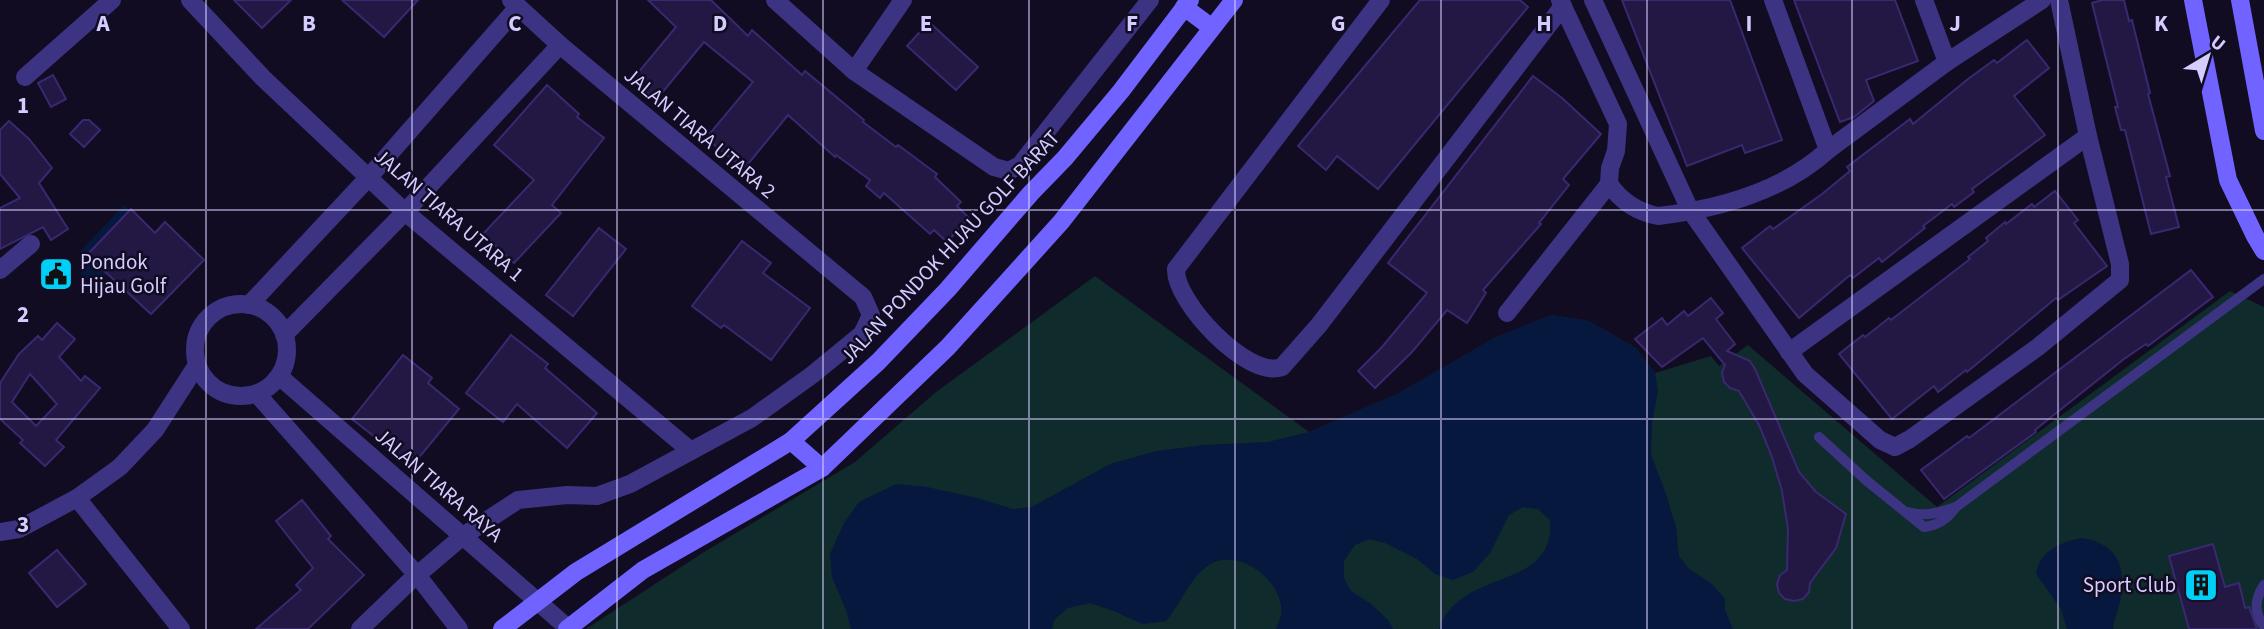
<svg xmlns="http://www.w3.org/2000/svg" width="2264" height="629" viewBox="0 0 2264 629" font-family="'Source Sans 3',sans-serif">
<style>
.green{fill:#0f2b2b}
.water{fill:#07183f}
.building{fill:#231743;stroke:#3a2870;stroke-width:2;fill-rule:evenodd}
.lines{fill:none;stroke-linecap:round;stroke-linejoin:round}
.lane{stroke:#3c3483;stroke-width:10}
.street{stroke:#3c3483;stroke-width:18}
.secondary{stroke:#7063ff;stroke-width:18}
.grid{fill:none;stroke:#d5ccff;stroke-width:2;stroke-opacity:0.55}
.labels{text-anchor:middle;stroke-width:5;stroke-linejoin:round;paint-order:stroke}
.street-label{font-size:21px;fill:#d5ccff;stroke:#110c21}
.poi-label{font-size:21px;fill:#d5ccff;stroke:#110c21;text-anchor:start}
.grid-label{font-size:23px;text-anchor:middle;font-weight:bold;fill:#d5ccff;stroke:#110c21;stroke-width:5;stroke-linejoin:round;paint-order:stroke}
</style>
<rect width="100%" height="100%" fill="#110c21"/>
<path class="green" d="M1095 276 1309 432 1399 393 1494 338 1552 315 1589 321 1636 348 1655 373 1711 356 1719 366 1748 345 1937 507 2230 291 2264 307V629H586L704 552 855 462 936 392Z"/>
<g class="water">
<path d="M124 205 150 230 95 287 80 273 89 264 78 254Z"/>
<path d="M1552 315 1589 321 1636 348 1655 373 1658 390 1652 424 1651 455 1665 491 1676 527 1679 556 1688 568 1712 584 1725 599V610L1733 629H1439C1460 566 1556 593 1550 520L1538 509 1523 507 1509 515 1490 553 1473 572 1453 580 1435 574 1417 559 1385 543 1370 539 1355 545 1344 561V578L1351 591 1371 604 1388 620 1393 629H1276C1277 625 1281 618 1281 614 1285 581 1238 546 1209 565 1190 577 1181 604 1166 621L1143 624 1111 610 1090 603 1068 608 1054 620 1052 629H851L846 610 832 577 830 554 844 523 859 502 896 484 927 487 977 498 1013 509 1032 507 1110 464 1156 451 1204 445 1268 442 1309 432 1399 393 1494 338Z"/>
<path d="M2081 538C2116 543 2126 564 2121 597 2119 608 2114 618 2113 629H2067L2061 609 2036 574C2040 550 2060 543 2081 538Z"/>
</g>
<g class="building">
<path d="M234 0H291L262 28Z"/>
<path d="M342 0H418L384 37Z"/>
<path d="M648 0H711L748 36 752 30 802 75 805 71 864 120 863 122 896 147 898 145 937 174 935 177 961 202 957 206 969 218 947 242 934 230 930 234 884 193 880 198 866 186 870 180 836 155 835 157 788 115 744 169 706 138 753 82 704 42 656 100 632 80 676 27Z"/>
<path d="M1420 0H1520L1528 7 1378 189 1337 156 1326 170 1298 146Z"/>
<path d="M1622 0H1730L1782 140 1745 153 1742 145 1687 166Z"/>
<path d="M1794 0H1895L1918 61 1866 80 1874 101 1854 117 1840 122Z"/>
<path d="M2102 0H2124L2129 21 2132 20 2150 93 2148 94 2170 176 2166 177 2179 227 2151 234 2125 130H2121L2115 107H2118L2092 3Z"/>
<path d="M929 22 978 67 956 90 907 46Z"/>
<path d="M2027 40 2049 68 2014 96 2045 135 1972 189 1974 192 1954 207 1952 204 1923 226 1925 228 1882 262 1879 258 1853 278 1850 275 1799 318 1742 248 1770 226 1773 229 1822 194 1850 171 1847 167 1910 119 1913 124 1968 79 1994 60 1997 63Z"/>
<path d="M53 75 66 99 51 107 38 83Z"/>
<path d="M1533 76 1562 98 1601 134 1563 179 1569 185 1539 223 1541 224 1483 290 1486 293 1467 323 1447 310 1412 352 1375 388 1358 371 1382 347 1427 293 1388 263Z"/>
<path d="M547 85 579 114 577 117 604 138 552 205 561 213 514 263 483 234 534 180 494 145Z"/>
<path d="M83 120H89L100 130 84 147 70 134Z"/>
<path d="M9 121 29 139 52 168 39 183 68 229 51 240 43 227 0 249V208L20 198 0 174V130Z"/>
<path d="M2055 191 2078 220 2074 223 2107 266 2058 300 2056 298 1967 372 1966 370 1938 392 1934 386 1892 419 1839 354 1863 335 1865 337 1889 318 1891 320 1970 259 1968 257 1988 241 1986 238 2005 222 2006 224 2032 204 2034 207Z"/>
<path d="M131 209 155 233 165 222 204 260 151 314 87 255Z"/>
<path d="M599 228 626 249 573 316 546 295Z"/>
<path d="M742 241 771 263 763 273 810 308 771 360 724 325 721 328 692 306Z"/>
<path d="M2191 270 2213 297 2148 346 2146 344 2124 359 2035 430 2036 432 1944 499 1921 470 1967 436 1969 438Z"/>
<path d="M1711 298 1723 313 1716 319 1735 344 1727 351 1750 361 1755 369 1799 472 1816 492 1846 514 1836 548 1810 583 1809 592 1803 599 1794 601 1785 599 1779 593 1777 584 1780 575 1787 570 1788 529 1782 491 1772 457 1759 425 1739 391 1730 388 1724 382 1722 373 1725 365 1703 338 1662 367 1635 339 1662 318 1667 325 1684 311 1688 316Z"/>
<path d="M57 323 75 339 59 357 81 381 85 376 100 388 56 440 64 447 45 466 20 443 23 440 0 419V383L19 354 38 336 42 340ZM30 374 57 404 36 426 12 402Z"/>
<path d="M511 335 548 364 545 368 597 413 567 448 517 404 503 422 466 393Z"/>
<path d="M403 355 432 378 428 383 459 409 412 466 352 419Z"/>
<path d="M302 500 331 536 328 539 364 575 308 629H256L301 590 296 585 313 568 276 521Z"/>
<path d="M2213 544 2225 587 2239 583 2245 608 2249 607 2257 629H2189L2169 556Z"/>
<path d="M57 550 86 584 57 607 29 573Z"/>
</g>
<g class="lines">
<g class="lane">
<path d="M1819 437 1867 481 1924 527C1939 525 1947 519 1956 507L2264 279"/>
<path d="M1907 512C1925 517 1938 513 1956 507"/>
<path d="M2264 585C2254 600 2254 612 2264 627"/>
</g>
<g class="street">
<path d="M190 0 263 78 405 212 691 451"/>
<path d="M775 0 854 71 994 167 1009 171 1020 165 1150 0"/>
<path d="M1381 0 1176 269C1174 301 1248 380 1282 367L1319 325 1563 6"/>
<path d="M1560 0 1618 124 1616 151 1610 168 1609 184C1621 201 1637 212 1658 216 1718 209 1783 191 1828 150L1947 62 2042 0"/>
<path d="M1593 0 1690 210 1805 374 1880 440 1895 447 1910 439 2038 347 2120 280V264L2088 136 2059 0"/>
<path d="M1773 0 1828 150"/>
<path d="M1924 0 1947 62"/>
<path d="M854 71 903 0"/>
<path d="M25 77 112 0"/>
<path d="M0 270 31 244"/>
<circle cx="241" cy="350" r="46"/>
<path d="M249 305 369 177 518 7"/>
<path d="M1507 313 1609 184"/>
<path d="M284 335 405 212 560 45"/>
<path d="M1789 352 2088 136"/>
<path d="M279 376 568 628"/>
<path d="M257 394 417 575 459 629"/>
<path d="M77 498 181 629"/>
<path d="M0 532 19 529 77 498 120 467 155 430 197 365"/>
<path d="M360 629 409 582 463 536 518 500 567 495 597 496 630 484 752 418 812 375 862 334 871 315 863 297 560 45 511 0"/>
</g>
<g class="secondary">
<path d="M2193 0 2228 180 2255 236 2264 251"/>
<path d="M2240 0 2264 131"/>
<path d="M1184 7 1211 27"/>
<path d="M791 441 822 468"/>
<path d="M502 629 576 572 791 441 878 362 948 289 1031 193 1065 158 1121 91 1190 0"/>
<path d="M567 629 643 570 822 468 948 347 1061 222 1234 0"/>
</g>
</g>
<path class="grid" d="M206 0V629M412 0V629M617 0V629M823 0V629M1029 0V629M1235 0V629M1441 0V629M1647 0V629M1852 0V629M2058 0V629M0 210H2264M0 419H2264"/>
<defs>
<g id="civic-square" transform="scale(1.75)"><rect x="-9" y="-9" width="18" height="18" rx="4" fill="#00d0f7" stroke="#110c21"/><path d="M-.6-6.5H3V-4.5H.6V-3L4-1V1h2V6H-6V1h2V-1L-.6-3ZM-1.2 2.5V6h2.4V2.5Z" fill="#111"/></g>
<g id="building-square" transform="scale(1.75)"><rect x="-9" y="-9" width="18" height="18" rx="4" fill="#00d0f7" stroke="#110c21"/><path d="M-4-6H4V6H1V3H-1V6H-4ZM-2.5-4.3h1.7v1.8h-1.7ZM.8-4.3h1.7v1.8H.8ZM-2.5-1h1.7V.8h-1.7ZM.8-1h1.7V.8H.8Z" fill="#111"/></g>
</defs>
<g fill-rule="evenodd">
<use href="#civic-square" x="56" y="274"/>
<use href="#building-square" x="2201" y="585"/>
</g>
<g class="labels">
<g class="street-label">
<text transform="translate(700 133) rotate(40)" y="7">JALAN TIARA UTARA 2</text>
<text transform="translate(449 215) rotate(41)" y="7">JALAN TIARA UTARA 1</text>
<text transform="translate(950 247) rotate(-47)" y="7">JALAN PONDOK HIJAU GOLF BARAT</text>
<text transform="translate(439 485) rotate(41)" y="7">JALAN TIARA RAYA</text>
</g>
<g class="poi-label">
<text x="80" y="269">Pondok<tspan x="80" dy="24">Hijau Golf</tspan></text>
<text x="2176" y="592" text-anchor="end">Sport Club</text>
</g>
</g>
<g class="grid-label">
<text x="103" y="31">A</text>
<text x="309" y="31">B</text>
<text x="515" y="31">C</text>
<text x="720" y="31">D</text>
<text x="926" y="31">E</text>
<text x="1132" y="31">F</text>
<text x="1338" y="31">G</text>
<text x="1544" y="31">H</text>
<text x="1749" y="31">I</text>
<text x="1955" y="31">J</text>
<text x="2161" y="31">K</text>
<text x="23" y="113">1</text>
<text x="23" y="322">2</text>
<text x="23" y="532">3</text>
</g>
<g transform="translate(2208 56) rotate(38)" stroke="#110c21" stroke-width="5" paint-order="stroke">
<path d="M0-5L12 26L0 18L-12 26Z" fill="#d5ccff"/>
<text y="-10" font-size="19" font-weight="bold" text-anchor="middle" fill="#d5ccff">U</text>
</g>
</svg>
